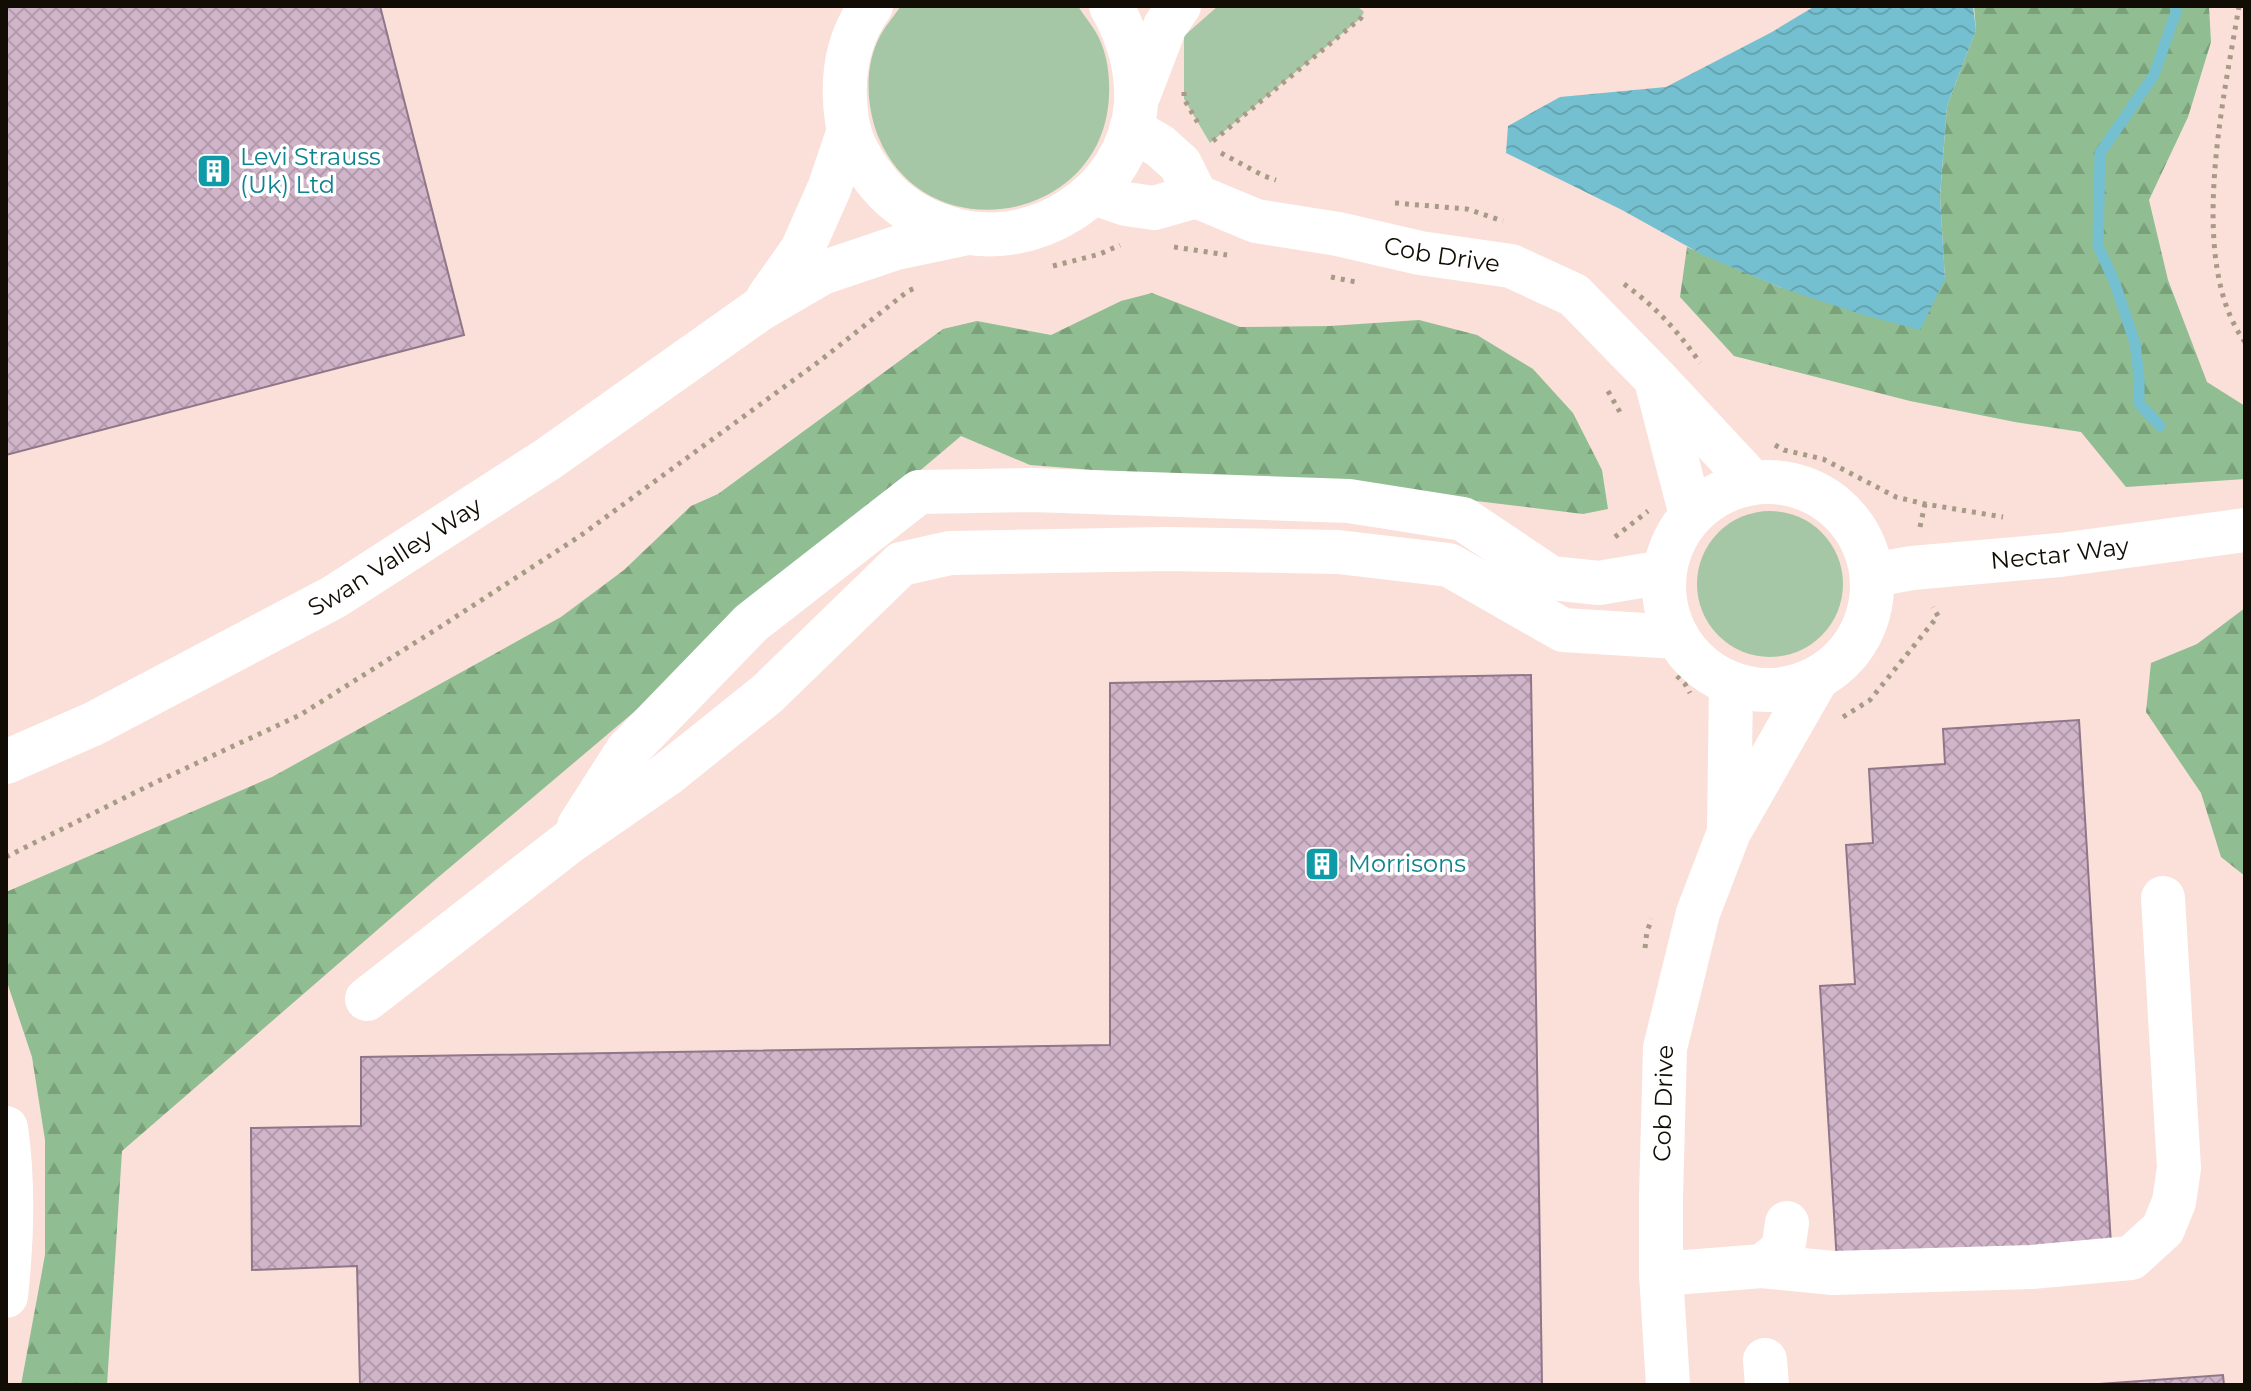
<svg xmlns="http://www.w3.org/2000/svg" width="2251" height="1391" viewBox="0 0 2251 1391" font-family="Montserrat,sans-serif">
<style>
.industrial{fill:#fae0d9}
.grass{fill:#a6c7a6}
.forest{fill:url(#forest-firs)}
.water{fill:url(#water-waves)}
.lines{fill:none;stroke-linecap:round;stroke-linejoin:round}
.stream{stroke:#75c0d0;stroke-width:11}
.building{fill:url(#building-cross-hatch);stroke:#907689;stroke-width:2}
.path{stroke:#a89b86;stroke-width:5;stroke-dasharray:4 6;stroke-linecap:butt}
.minor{stroke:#fff;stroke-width:44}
.labels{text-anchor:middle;stroke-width:7;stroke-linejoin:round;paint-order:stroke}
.culture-label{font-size:24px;fill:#0d838f;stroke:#fff;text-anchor:start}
.street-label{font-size:24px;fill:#120d04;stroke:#fff}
</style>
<defs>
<pattern id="forest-firs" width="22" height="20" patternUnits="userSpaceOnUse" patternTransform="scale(2)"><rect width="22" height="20" fill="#90bd91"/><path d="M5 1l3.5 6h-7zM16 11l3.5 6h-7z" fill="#7ba17b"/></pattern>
<pattern id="water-waves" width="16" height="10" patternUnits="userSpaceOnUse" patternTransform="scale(2)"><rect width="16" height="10" fill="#75c0d0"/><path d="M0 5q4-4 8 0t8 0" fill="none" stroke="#64a4b1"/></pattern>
<pattern id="building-cross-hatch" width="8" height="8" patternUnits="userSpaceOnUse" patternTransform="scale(2)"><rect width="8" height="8" fill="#d0b4c9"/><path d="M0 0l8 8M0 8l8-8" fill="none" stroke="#b29aab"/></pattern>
</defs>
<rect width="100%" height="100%" fill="#ffeed1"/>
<rect class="industrial" x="6" y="6" width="2239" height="1379"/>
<g class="grass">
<path d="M901 6H1078C1084 16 1093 26 1098 36 1107 54 1110 75 1109 95 1105 222 926 255 878 136 866 105 864 66 880 36 886 25 894 16 901 6Z"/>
<path d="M1218 6H1357L1364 12 1361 18 1210 143 1184 99V36Z"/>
<circle cx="1770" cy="584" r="73"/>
</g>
<g class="forest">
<path d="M1974 6H2209L2211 42 2188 117 2149 200 2168 280 2207 382 2245 406V479L2126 487 2081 432 2015 422 1910 401 1734 356 1680 297 1687 247 1782 288 1945 279 1940 197 1947 106 1976 30Z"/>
<path d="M1152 293 1240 327 1330 326 1419 320 1477 335 1533 369 1573 413 1602 470 1608 509 1583 514 1468 500 1030 465 961 436 435 880 122 1151 107 1385H21L45 1255V1140L32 1057 6 979V892L272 777 561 617 624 570 691 506 718 494 943 329 977 321 1051 335 1121 301Z"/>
<path d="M2245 608V876L2221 857 2201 793 2146 712 2151 663 2197 644Z"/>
</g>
<path class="water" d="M1815 6H1973L1976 30 1947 106 1940 196 1945 279 1920 330 1860 314 1782 288 1703 255 1622 210 1506 153 1508 126 1560 97 1666 87 1772 32Z"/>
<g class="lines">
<path class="stream" d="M2160 426 2139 403V378L2135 343 2114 281 2098 246 2100 153 2154 75 2176 12 2175 6"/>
</g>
<g class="building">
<path d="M6 6H380L464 335 6 455Z"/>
<path d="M1531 675 1542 1385H360L357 1266 252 1270 251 1128 361 1126V1057L1110 1045V683Z"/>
<path d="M2079 720 2111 1245 1837 1263 1820 986 1855 984 1846 845 1873 843 1869 769 1945 764 1943 729Z"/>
<path d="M2223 1375 2224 1385H2085Z"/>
</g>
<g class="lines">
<g class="path">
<path d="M2239 6C2224 98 2186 262 2245 342"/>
<path d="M1184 92V99L1198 123"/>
<path d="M1213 141 1361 18 1364 12"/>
<path d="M1221 153 1264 176 1276 180"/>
<path d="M1395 203 1467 209 1503 221"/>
<path d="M1174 247 1227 255"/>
<path d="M1053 266 1100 254 1120 245"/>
<path d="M1331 277 1356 282"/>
<path d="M1624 284C1655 306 1679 332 1700 363"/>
<path d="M1608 391 1621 414"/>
<path d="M1775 445 1784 450 1823 459 1896 497 1925 504 2003 517"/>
<path d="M1920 527 1925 504"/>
<path d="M1615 537 1648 511"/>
<path d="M1677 676 1685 684 1690 693"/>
<path d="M1843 717 1870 700 1938 616 1933 607"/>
<path d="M6 857 154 783 300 715 440 627 580 536 821 360 908 291 915 288"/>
<path d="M1645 948 1647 931 1652 919"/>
</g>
<g class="minor">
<path d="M871 6C846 40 841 80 847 121 851 145 865 167 880 185 897 205 920 219 945 227 1029 256 1129 196 1136 104 1138 70 1128 35 1111 6"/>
<path d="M1139 94 1165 26 1179 6"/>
<path d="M1131 129 1160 146 1180 164 1196 196"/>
<path id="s1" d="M1094 193 1126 204 1154 208 1196 196 1256 221 1338 234 1420 253 1511 266 1574 295 1655 378 1752 482"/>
<path d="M768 298 802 250 829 189 849 130"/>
<path d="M1657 384 1691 515"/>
<circle cx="1768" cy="586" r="104"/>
<path id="s2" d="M1873 575 1912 568 2060 555 2245 530"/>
<path id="s3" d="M6 762 93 724 334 597 548 459 760 309 822 273 896 248 963 234"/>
<path d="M579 826 627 751 751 623 919 492 1033 490 1349 501 1463 519 1551 578 1599 583 1664 572"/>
<path d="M1729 830 1731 685"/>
<path d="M367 999 569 842 666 775 767 694 901 564 950 553 1164 549 1338 552 1449 565 1563 630 1677 637"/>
<path d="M6 1128C14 1183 12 1241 6 1296"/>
<path d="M1762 1266 1833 1273 2031 1267 2131 1258 2163 1229 2174 1202 2179 1168 2163 898"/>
<path d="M1661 1274 1762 1266 1783 1250 1787 1223"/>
<path d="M1765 1360 1767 1385"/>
<path id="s4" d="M1668 1385 1661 1274V1197L1665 1048 1698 913 1729 832 1816 680"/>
</g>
</g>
<defs>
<g id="building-square" transform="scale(1.8)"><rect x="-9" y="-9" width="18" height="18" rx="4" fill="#0f9aa8" stroke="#fff"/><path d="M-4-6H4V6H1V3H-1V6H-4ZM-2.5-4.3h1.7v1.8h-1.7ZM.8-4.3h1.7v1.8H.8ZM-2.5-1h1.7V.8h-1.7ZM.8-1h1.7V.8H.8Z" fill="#fff"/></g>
</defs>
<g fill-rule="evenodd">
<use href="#building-square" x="214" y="171"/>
<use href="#building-square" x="1322" y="864"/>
</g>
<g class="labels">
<g class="culture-label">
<text x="240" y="165">Levi Strauss<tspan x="240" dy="28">(Uk) Ltd</tspan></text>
<text x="1348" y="872">Morrisons</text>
</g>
<g class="street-label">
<text dy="8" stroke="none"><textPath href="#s1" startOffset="360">Cob Drive</textPath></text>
<text dy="8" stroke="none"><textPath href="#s2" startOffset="188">Nectar Way</textPath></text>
<text dy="8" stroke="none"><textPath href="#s3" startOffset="440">Swan Valley Way</textPath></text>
<text dy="8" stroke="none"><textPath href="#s4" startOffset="282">Cob Drive</textPath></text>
</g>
</g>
<rect width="2251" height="1391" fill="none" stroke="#120d04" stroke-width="16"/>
</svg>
